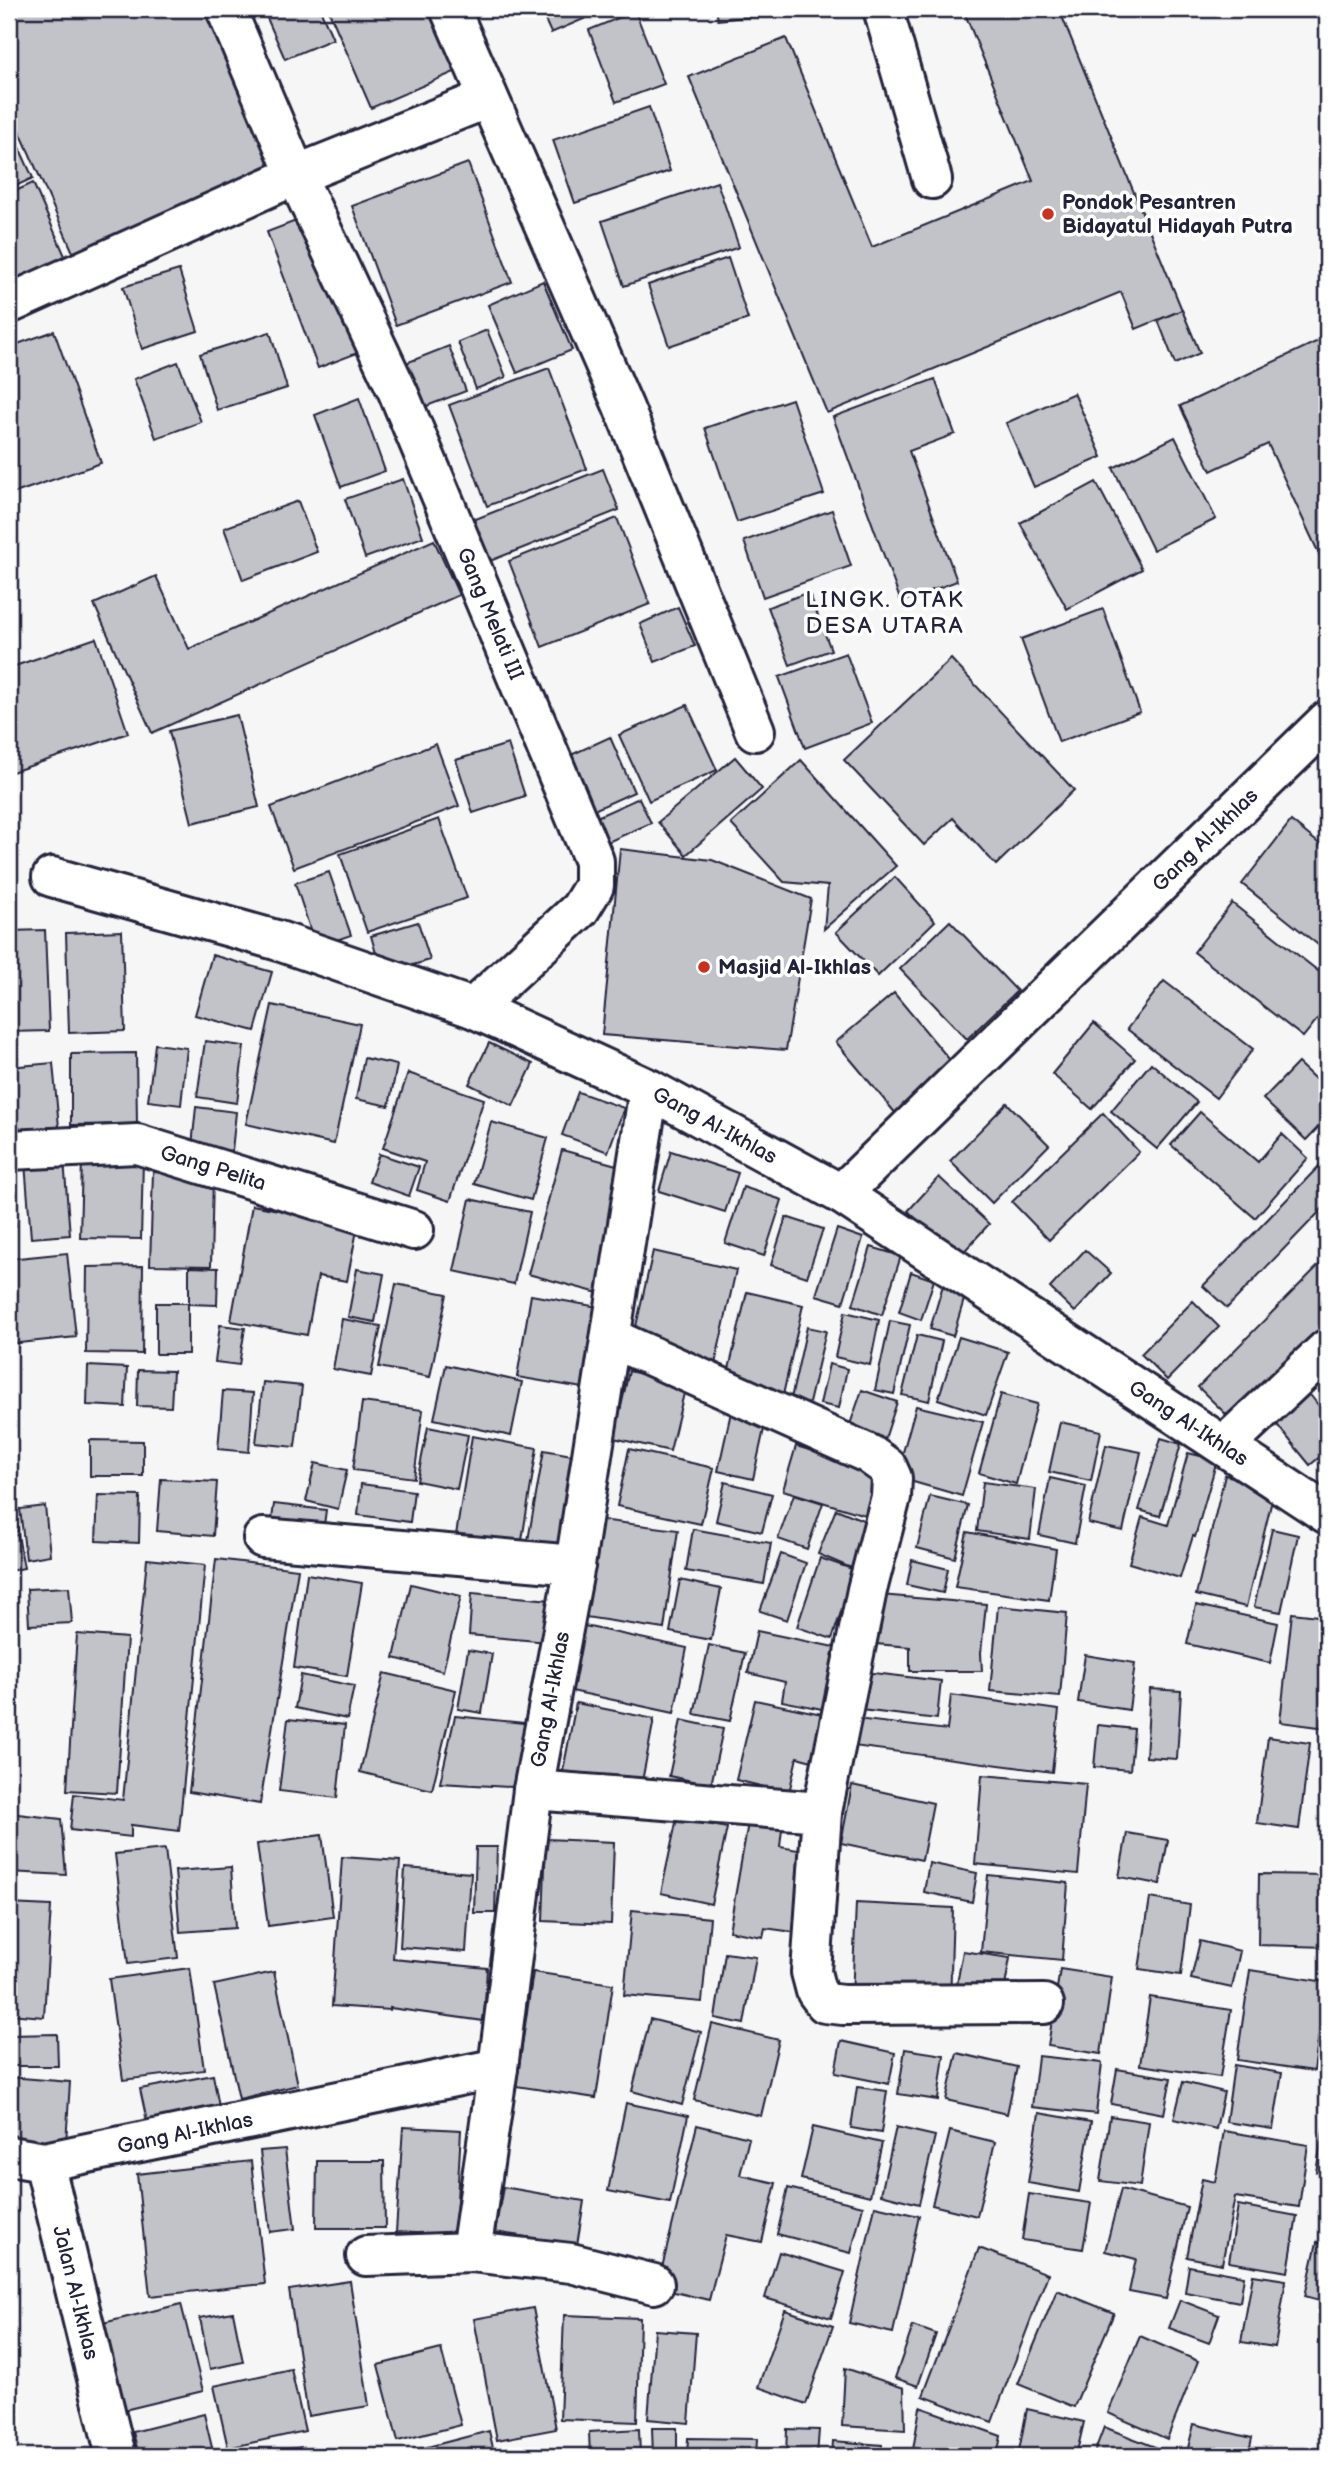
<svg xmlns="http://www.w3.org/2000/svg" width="1336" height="2465" viewBox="0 0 1336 2465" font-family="'Balsamiq Sans',sans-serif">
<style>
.building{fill:#c2c2c9;stroke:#22223b;stroke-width:2}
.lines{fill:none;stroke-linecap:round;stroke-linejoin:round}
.minor-casing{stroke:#22223b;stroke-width:44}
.minor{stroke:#fff;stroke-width:38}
.poi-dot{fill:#c8321e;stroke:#fff;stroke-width:2.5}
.labels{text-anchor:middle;stroke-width:7;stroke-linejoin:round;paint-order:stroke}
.poi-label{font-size:21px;font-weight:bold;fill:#22223b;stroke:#fff;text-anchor:start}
.street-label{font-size:21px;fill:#22223b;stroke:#fff}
.neighbourhood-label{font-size:23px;letter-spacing:2px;fill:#22223b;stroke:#fff}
</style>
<rect width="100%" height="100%" fill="#f6f6f7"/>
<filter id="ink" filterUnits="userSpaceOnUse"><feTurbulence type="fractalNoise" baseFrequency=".0143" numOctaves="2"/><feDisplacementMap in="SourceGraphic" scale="14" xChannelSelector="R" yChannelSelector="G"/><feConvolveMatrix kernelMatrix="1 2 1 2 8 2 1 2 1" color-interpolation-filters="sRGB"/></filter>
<g filter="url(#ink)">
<g class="building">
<path d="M9 9H217L289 172 79 266 9 107Z"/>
<path d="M263 9H320L333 39 285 59Z"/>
<path d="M328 9H442L466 67 371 108Z"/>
<path d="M540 9H607L551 33Z"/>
<path d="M716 9H822L718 20Z"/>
<path d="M963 9H1059L1182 310 1136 329 1121 292 827 413 689 77 786 38 872 247 1033 181Z"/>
<path d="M635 11 664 84 616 102 589 30Z"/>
<path d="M649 107 670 171 575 203 553 140Z"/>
<path d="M19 147 33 178 9 189V152Z"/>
<path d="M468 163 512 282 396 325 352 206Z"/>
<path d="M717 182 739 247 624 286 602 221Z"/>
<path d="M33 183 72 272 9 300V194Z"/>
<path d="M309 216 360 352 318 368 267 232Z"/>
<path d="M728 258 748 319 669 346 648 285Z"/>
<path d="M179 270 198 331 142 349 123 287Z"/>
<path d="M543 281 572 350 517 373 488 305Z"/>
<path d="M1182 310 1200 353 1175 364 1158 320Z"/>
<path d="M487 330 506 377 476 389 458 342Z"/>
<path d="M54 331 101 463 9 495V347Z"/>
<path d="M270 332 287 388 217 410 200 354Z"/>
<path d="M1320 340 1327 356V571L1268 444 1211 471 1180 406Z"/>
<path d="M449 346 466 391 419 409 401 365Z"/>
<path d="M178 362 201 422 156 438 134 379Z"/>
<path d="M549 368 587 469 487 506 449 405Z"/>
<path d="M935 379 955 434 909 451 957 581 901 602 833 417Z"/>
<path d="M1074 393 1102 457 1034 487 1006 423Z"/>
<path d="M359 398 385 471 341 487 315 415Z"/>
<path d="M792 399 824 494 737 522 705 428Z"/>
<path d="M1175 437 1216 519 1153 550 1113 468Z"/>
<path d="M603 469 619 510 485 563 468 522Z"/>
<path d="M403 479 423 537 365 558 345 499Z"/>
<path d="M1096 482 1142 569 1067 609 1020 523Z"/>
<path d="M298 501 317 552 243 580 224 528Z"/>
<path d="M832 510 851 566 763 597 744 541Z"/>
<path d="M617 518 650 604 542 647 509 561Z"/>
<path d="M434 540 459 595 152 733 94 604 156 576 189 649Z"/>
<path d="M809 592 831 650 790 665 768 607Z"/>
<path d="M678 607 695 646 655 662 640 624Z"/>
<path d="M1103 609 1140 712 1059 742 1021 639Z"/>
<path d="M96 638 128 733 9 773V668Z"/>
<path d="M846 653 872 723 805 748 779 677Z"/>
<path d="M951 659 1074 790 996 865 953 818 924 845 844 760Z"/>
<path d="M687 705 717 770 649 801 619 735Z"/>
<path d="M237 715 259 807 192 823 169 731Z"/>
<path d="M610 737 634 792 583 815 560 760Z"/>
<path d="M436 744 459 806 294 868 271 807Z"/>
<path d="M508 744 525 796 473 813 456 760Z"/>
<path d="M735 757 762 789 686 855 658 822Z"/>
<path d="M801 760 896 866 824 929 828 886 784 882 731 824Z"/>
<path d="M639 798 651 823 592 849 581 824Z"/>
<path d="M439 819 467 898 367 932 340 854Z"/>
<path d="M1291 821 1327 850V952L1242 884Z"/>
<path d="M620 849 712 860 811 899 786 1050 602 1035Z"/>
<path d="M329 872 351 935 316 947 295 883Z"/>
<path d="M895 877 935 921 878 976 836 932Z"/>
<path d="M1232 903 1327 978V1007L1303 1037 1194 952Z"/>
<path d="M950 921 1017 991 967 1039 900 969Z"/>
<path d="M418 922 430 960 382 974 371 936Z"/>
<path d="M45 930 49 1031 9 1032V931Z"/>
<path d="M122 931 125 1031 69 1033 66 933Z"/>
<path d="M212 955 272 972 255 1031 195 1015Z"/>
<path d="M1164 981 1253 1049 1216 1098 1127 1029Z"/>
<path d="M894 993 954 1065 897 1115 836 1042Z"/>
<path d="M272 1005 360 1024 334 1144 246 1124Z"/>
<path d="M1094 1023 1135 1059 1092 1109 1052 1074Z"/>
<path d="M205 1041 244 1046 237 1103 197 1097Z"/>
<path d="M489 1043 533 1064 513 1106 469 1084Z"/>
<path d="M155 1044 187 1048 181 1105 148 1101Z"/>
<path d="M136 1053 137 1124 71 1125V1054Z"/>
<path d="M364 1058 397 1065 389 1106 356 1099Z"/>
<path d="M53 1063 59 1127 9 1131V1067Z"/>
<path d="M1151 1063 1197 1102 1157 1149 1111 1111Z"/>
<path d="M1298 1063 1327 1090V1118L1306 1140 1263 1099Z"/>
<path d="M408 1073 484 1099 450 1201 417 1190 425 1162 383 1148Z"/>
<path d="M578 1092 624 1108 608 1152 562 1135Z"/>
<path d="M1007 1103 1049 1145 992 1203 950 1161Z"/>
<path d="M196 1107 236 1112 232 1151 192 1146Z"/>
<path d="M1200 1112 1258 1162 1282 1134 1308 1158 1255 1218 1171 1145Z"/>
<path d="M1103 1113 1139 1152 1049 1240 1012 1202Z"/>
<path d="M491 1122 548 1138 531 1200 474 1184Z"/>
<path d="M562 1150 631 1169 598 1293 528 1274Z"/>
<path d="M671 1151 738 1173 725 1212 659 1191Z"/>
<path d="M379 1154 419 1167 409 1196 369 1182Z"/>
<path d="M82 1159 143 1160 141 1239 80 1238Z"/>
<path d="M64 1160 70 1235 31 1238 25 1163Z"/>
<path d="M1324 1161 1327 1164V1204L1227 1308 1203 1286Z"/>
<path d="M153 1172 213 1174 211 1266 150 1265Z"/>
<path d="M9 1177 16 1226 9 1227Z"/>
<path d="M939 1177 989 1224 958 1258 908 1211Z"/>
<path d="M743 1187 782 1200 764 1256 725 1243Z"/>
<path d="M470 1199 530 1212 514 1284 454 1271Z"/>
<path d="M252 1205 358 1225 347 1281 318 1276 307 1335 231 1321Z"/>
<path d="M786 1217 823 1229 807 1277 771 1265Z"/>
<path d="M837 1229 863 1238 843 1303 816 1295Z"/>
<path d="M871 1247 901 1256 882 1315 853 1305Z"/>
<path d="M1085 1250 1111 1273 1075 1312 1050 1288Z"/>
<path d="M653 1251 736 1270 715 1364 632 1344Z"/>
<path d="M67 1253 76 1337 10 1344 9 1259Z"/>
<path d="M1327 1257V1331L1236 1424 1198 1387Z"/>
<path d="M143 1266 142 1354 86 1353 87 1267Z"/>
<path d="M189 1267 218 1268 217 1305 189 1304Z"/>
<path d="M357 1269 384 1274 375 1322 348 1317Z"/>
<path d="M911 1272 934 1280 921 1320 899 1312Z"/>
<path d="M396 1284 447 1294 430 1377 379 1367Z"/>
<path d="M943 1285 966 1293 953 1336 930 1329Z"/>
<path d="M747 1292 803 1305 783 1395 726 1382Z"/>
<path d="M531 1295 604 1308 589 1389 517 1377Z"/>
<path d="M1193 1301 1219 1327 1167 1380 1141 1354Z"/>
<rect x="156" y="1303" width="32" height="51"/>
<path d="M845 1312 879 1320 870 1365 835 1357Z"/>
<path d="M342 1319 381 1326 371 1376 333 1369Z"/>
<path d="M890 1321 910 1325 894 1394 875 1390Z"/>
<path d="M220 1325 245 1328 239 1365 215 1362Z"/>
<path d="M807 1327 826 1331 806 1416 788 1412Z"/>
<path d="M917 1335 942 1341 929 1401 902 1395Z"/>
<path d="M959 1337 1008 1352 986 1415 938 1399Z"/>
<path d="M829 1364 847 1369 839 1408 820 1404Z"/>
<path d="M446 1365 522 1382 511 1436 434 1419Z"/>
<path d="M88 1366 127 1368 125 1407 87 1405Z"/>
<path d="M138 1370 173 1371 171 1407 137 1406Z"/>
<path d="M629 1371 686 1385 670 1451 614 1438Z"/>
<path d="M1299 1381 1327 1416V1451L1310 1465 1265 1410Z"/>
<path d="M263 1382 302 1386 295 1447 256 1443Z"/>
<path d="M862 1390 897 1402 882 1448 846 1436Z"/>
<path d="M223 1391 253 1393 249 1452 218 1449Z"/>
<path d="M1001 1394 1037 1404 1016 1484 979 1473Z"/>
<path d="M362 1402 423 1410 414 1478 353 1470Z"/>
<path d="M916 1406 983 1422 962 1496 896 1477Z"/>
<path d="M731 1412 766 1420 753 1479 718 1471Z"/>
<path d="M1060 1422 1101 1431 1091 1481 1049 1472Z"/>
<path d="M428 1427 468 1435 457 1489 417 1481Z"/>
<path d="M472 1436 537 1448 521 1546 456 1535Z"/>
<path d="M1161 1438 1181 1444 1160 1516 1139 1510Z"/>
<path d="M90 1440 143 1441V1476H90Z"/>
<path d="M1106 1445 1141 1452 1123 1531 1088 1523Z"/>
<path d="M796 1446 881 1471 868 1516 783 1490Z"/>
<path d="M629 1449 714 1468 701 1524 617 1506Z"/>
<path d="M544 1450 583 1457 566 1554 527 1546Z"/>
<path d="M1188 1453 1217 1460 1195 1537 1193 1536 1180 1578 1129 1563 1142 1517 1168 1525Z"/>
<path d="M315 1463 347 1470 338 1509 306 1501Z"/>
<path d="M1225 1475 1275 1488 1246 1607 1196 1595Z"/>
<path d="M1050 1478 1086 1486 1075 1543 1039 1535Z"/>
<path d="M161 1479 217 1482 213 1536 157 1531Z"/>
<path d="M725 1482 772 1494 762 1532 716 1521Z"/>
<path d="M983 1482 1036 1489 1030 1539 977 1531Z"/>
<path d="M361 1484 414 1491 410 1522 358 1515Z"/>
<path d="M794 1494 823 1503 807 1549 778 1539Z"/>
<path d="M98 1495 140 1496 139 1543 96 1541Z"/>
<path d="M930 1496 968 1505 955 1558 917 1548Z"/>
<path d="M274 1504 326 1510 322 1540 270 1534Z"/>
<path d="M45 1506 50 1555 26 1559 20 1509Z"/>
<path d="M13 1507 18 1531 9 1533V1508Z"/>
<path d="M836 1509 868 1522 851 1568 818 1554Z"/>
<path d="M593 1519 678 1530 664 1629 579 1616Z"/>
<path d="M693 1529 771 1543 764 1584 686 1571Z"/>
<path d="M1272 1529 1298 1535 1281 1612 1254 1607Z"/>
<path d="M967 1532 1056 1549 1049 1600 955 1587Z"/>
<path d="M18 1535 24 1568 9 1571V1537Z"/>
<path d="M781 1554 806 1563 787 1620 760 1611Z"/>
<path d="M820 1558 855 1570 832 1639 797 1627Z"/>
<path d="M147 1559 205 1565 179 1831 131 1825V1837L70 1830 74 1794 123 1800Z"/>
<path d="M216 1559 298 1569 260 1804 189 1792Z"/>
<path d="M912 1560 948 1569 943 1593 907 1585Z"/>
<path d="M307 1574 362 1583 347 1676 294 1668Z"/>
<path d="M680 1580 721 1589 711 1640 670 1632Z"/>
<path d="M411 1584 461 1596 443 1671 394 1658Z"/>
<path d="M69 1587 72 1623 29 1625 27 1589Z"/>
<path d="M472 1593 551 1600 548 1642 469 1635Z"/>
<path d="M880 1595 986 1604 981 1653 982 1671H910V1647L876 1644Z"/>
<path d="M1196 1605 1278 1623 1270 1663 1187 1644Z"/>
<path d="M998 1606 1067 1613 1060 1697 990 1691Z"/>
<path d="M1292 1613 1327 1617V1728L1280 1722Z"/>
<path d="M580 1625 687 1648 674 1713 567 1690Z"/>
<path d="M757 1631 839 1648 827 1710 782 1701 785 1682 748 1673Z"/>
<path d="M77 1634 127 1638 117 1793 67 1790Z"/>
<path d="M709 1645 745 1653 730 1721 694 1714Z"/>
<path d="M468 1650 492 1654 482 1713 458 1709Z"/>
<path d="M1085 1655 1135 1663 1129 1710 1078 1702Z"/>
<path d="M865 1672 941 1681 937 1719 861 1710Z"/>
<path d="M384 1673 456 1690 432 1790 360 1772Z"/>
<path d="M301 1675 354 1686 347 1719 295 1708Z"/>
<path d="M1150 1689 1181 1691 1177 1759 1146 1757Z"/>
<path d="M951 1695 1059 1710 1052 1772 853 1746 857 1719 947 1730Z"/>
<path d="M755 1700 822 1714 812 1761 797 1757 789 1793 736 1780Z"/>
<path d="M576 1703 654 1719 640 1792 562 1776Z"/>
<path d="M455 1716 533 1724 529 1788 440 1783Z"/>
<path d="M288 1719 345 1725 337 1798 279 1791Z"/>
<path d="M681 1720 723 1729 711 1785 669 1776Z"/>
<path d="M1098 1725 1134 1729 1130 1770 1094 1767Z"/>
<path d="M1268 1737 1310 1743 1299 1829 1257 1823Z"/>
<path d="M982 1775 1086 1784 1078 1874 975 1864Z"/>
<path d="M852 1785 933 1803 922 1860 841 1843Z"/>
<path d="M9 1813 61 1819 66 1875 9 1872Z"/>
<path d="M677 1818 727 1828 711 1904 661 1893Z"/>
<path d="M748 1823 782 1829 780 1847 804 1851 794 1932 765 1928 763 1937 729 1931Z"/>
<path d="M1127 1833 1168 1840 1160 1884 1119 1877Z"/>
<path d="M322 1835 333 1917 268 1926 257 1844Z"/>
<path d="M546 1839 614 1842 611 1924 543 1921Z"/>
<path d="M476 1847H497L495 1913H474Z"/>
<path d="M165 1849 178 1958 128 1964 115 1854Z"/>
<path d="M342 1857 400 1861 393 1959 487 1968 484 2021 390 2008V2010L332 2006Z"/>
<path d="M929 1863 977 1873 972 1902 924 1892Z"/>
<path d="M231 1867 235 1928 180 1932 175 1871Z"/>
<path d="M405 1868 471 1873 466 1952 400 1947Z"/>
<path d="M1259 1874 1327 1875V1947L1258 1945Z"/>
<path d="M988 1875 1068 1883 1062 1960 981 1952Z"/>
<path d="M1150 1898 1190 1905 1181 1975 1139 1969Z"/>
<path d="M856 1903 953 1908 950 2003 852 1998Z"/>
<path d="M9 1904 51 1906 44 2017 9 2014Z"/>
<path d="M632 1910 710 1918 702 2002 624 1995Z"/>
<path d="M1200 1941 1240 1951 1232 1988 1191 1979Z"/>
<path d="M963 1951 1010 1958 1002 2003 955 1995Z"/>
<path d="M725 1953 756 1957 744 2024 715 2018Z"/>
<path d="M190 1968 204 2070 123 2080 109 1979Z"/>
<path d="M1060 1969 1112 1977 1101 2054 1048 2046Z"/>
<path d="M1250 1970 1326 1982 1314 2071 1237 2060Z"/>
<path d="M274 1972 298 2085 239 2099 214 1985Z"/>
<path d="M533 1972 613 1984 596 2098 516 2086Z"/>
<path d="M1150 1997 1231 2010 1220 2077 1140 2065Z"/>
<path d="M650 2019 701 2032 682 2105 632 2091Z"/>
<path d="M712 2024 779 2040 761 2116 694 2100Z"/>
<path d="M57 2034 58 2066H9V2035Z"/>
<path d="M841 2041 895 2053 889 2084 835 2073Z"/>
<path d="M905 2049 944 2055 938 2100 898 2094Z"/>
<path d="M957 2053 1017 2067 1007 2114 946 2100Z"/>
<path d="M1038 2056 1102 2063 1096 2114 1032 2107Z"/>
<path d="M1234 2065 1282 2073 1273 2129 1226 2122Z"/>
<path d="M1117 2069 1171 2078 1164 2114 1111 2104Z"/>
<path d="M213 2075 220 2112 148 2126 140 2089Z"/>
<path d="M9 2077 70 2082 66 2143 9 2139Z"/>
<path d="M1183 2082 1224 2092 1216 2129 1174 2119Z"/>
<path d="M857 2087 887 2091 881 2133 851 2128Z"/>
<path d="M626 2103 688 2116 670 2203 608 2191Z"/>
<path d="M1327 2108V2174L1316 2172Z"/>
<path d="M1039 2113 1091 2122 1079 2192 1028 2183Z"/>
<path d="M1110 2116 1149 2122 1140 2186 1100 2181Z"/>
<path d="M697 2125 749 2138 740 2175 776 2183 762 2242 726 2235 709 2300 657 2288Z"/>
<path d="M403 2127 461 2130 455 2235 396 2232Z"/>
<path d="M813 2127 882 2143 870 2196 801 2179Z"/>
<path d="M896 2127 935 2136 919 2204 881 2194Z"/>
<path d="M950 2131 995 2142 977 2216 932 2205Z"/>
<path d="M1224 2131 1308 2145 1299 2207 1235 2197 1222 2264 1187 2257 1202 2179 1215 2182Z"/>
<path d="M285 2149 295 2229 270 2232 260 2151Z"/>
<path d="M251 2161 265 2284 150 2296 137 2174Z"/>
<path d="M317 2161H384L385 2228H316Z"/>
<path d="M503 2187 584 2201 577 2245 495 2232Z"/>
<path d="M788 2188 863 2206 851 2253 777 2234Z"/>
<path d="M1121 2189 1187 2207 1166 2299 1129 2292 1136 2259 1105 2251Z"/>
<path d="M1029 2194 1091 2203 1083 2249 1022 2240Z"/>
<path d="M1238 2205 1297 2216 1288 2272 1229 2262Z"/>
<path d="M875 2206 919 2216 893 2333 849 2323Z"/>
<path d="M1317 2242 1327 2244V2302L1305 2296Z"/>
<path d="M979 2248 1048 2274 992 2422 923 2396Z"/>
<path d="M779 2252 845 2272 831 2318 765 2298Z"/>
<path d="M1189 2266 1244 2276 1240 2302 1185 2292Z"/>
<path d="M1253 2275 1286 2280 1275 2347 1241 2342Z"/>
<path d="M350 2281 369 2406 308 2416 289 2290Z"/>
<path d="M1057 2290 1114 2313 1074 2407 1018 2384Z"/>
<path d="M1180 2300 1219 2315 1209 2343 1169 2328Z"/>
<path d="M181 2304 203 2391 120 2411 99 2324Z"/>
<path d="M533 2308 556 2429 497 2440 474 2319Z"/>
<path d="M785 2310 833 2326 806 2404 758 2387Z"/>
<path d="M233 2312 243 2362 210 2369 200 2318Z"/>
<path d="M564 2315 640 2318 637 2422 560 2419Z"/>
<path d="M913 2326 936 2334 918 2386 895 2378Z"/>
<path d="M655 2330 696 2333 689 2423 648 2419Z"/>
<path d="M1140 2336 1198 2361 1167 2439 1108 2413Z"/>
<path d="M441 2349 461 2425 398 2441 378 2365Z"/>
<path d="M845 2368 904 2388 905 2430 842 2426Z"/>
<path d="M291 2369 305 2431 228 2448 214 2386Z"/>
<path d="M920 2407 1001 2436 997 2456H912Z"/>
<path d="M1027 2409 1084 2422 1076 2456H1018Z"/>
<path d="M204 2414 214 2456H139L133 2432Z"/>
<path d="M1194 2424 1252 2438 1248 2456H1183V2451L1187 2452Z"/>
<path d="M1104 2427 1168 2452 1166 2456H1093Z"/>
<path d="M652 2428H677V2456H653Z"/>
<path d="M639 2429 640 2456H590L589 2432Z"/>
<path d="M787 2429 819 2430 817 2456H786Z"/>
<path d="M489 2431 495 2456H414L412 2451Z"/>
<path d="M688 2438 757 2439 756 2456H687Z"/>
<path d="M833 2441 882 2445 881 2456H832Z"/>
<path d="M304 2447 305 2456H239Z"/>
</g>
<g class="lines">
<g class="minor-casing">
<g id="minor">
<path id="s1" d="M226 9 296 175 398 392 594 861V886L580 909 473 1008"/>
<path d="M450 9 623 406 755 731"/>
<path d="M883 9 932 179"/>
<path d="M9 304 296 175 488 98"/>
<path id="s2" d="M52 877 276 940 473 1008 649 1089 841 1194 1327 1514"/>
<path id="s3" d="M9 1150 137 1144 414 1230"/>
<path id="s4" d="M841 1194 1327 721"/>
<path d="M611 1338 869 1454 887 1467 892 1478 891 1497 867 1590 822 1812 811 1972 816 1991 825 2003 843 2005 1044 2004"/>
<path d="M1225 1445 1327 1349"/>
<path d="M263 1538 575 1565"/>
<path d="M533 1790 822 1812"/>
<path id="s5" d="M9 2156 44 2162 116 2456"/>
<path id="s6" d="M44 2162 498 2068 533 1790 575 1565 649 1089"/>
<path d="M471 2252 498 2068"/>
<path d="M366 2256 471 2252 571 2263 654 2284"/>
</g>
</g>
<use href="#minor" class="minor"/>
</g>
</g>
<g class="poi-dot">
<circle cx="1048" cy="214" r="7"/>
<circle cx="704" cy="967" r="7"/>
</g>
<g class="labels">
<g class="poi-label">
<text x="1062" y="209">Pondok Pesantren<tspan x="1062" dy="24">Bidayatul Hidayah Putra</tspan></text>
<text x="718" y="974">Masjid Al-Ikhlas</text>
</g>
<g class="street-label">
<text dy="7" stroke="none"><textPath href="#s1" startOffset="660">Gang Melati III</textPath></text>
<text dy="7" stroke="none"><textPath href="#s4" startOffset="508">Gang Al-Ikhlas</textPath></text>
<text dy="7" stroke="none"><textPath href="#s2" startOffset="710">Gang Al-Ikhlas</textPath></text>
<text dy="7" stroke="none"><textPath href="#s3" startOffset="208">Gang Pelita</textPath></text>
<text dy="7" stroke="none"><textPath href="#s2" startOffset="1270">Gang Al-Ikhlas</textPath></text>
<text dy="7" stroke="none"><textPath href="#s6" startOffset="836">Gang Al-Ikhlas</textPath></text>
<text dy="7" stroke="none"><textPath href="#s6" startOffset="144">Gang Al-Ikhlas</textPath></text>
<text dy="7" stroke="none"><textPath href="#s5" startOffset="170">Jalan Al-Ikhlas</textPath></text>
</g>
<g class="neighbourhood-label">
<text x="885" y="607">LINGK. OTAK<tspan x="885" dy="26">DESA UTARA</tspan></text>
</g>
</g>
<rect width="1336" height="2465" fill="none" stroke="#fff" stroke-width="35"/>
<rect x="18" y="18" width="1301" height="2430" fill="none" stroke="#22223b" stroke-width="2.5" filter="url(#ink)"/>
</svg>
